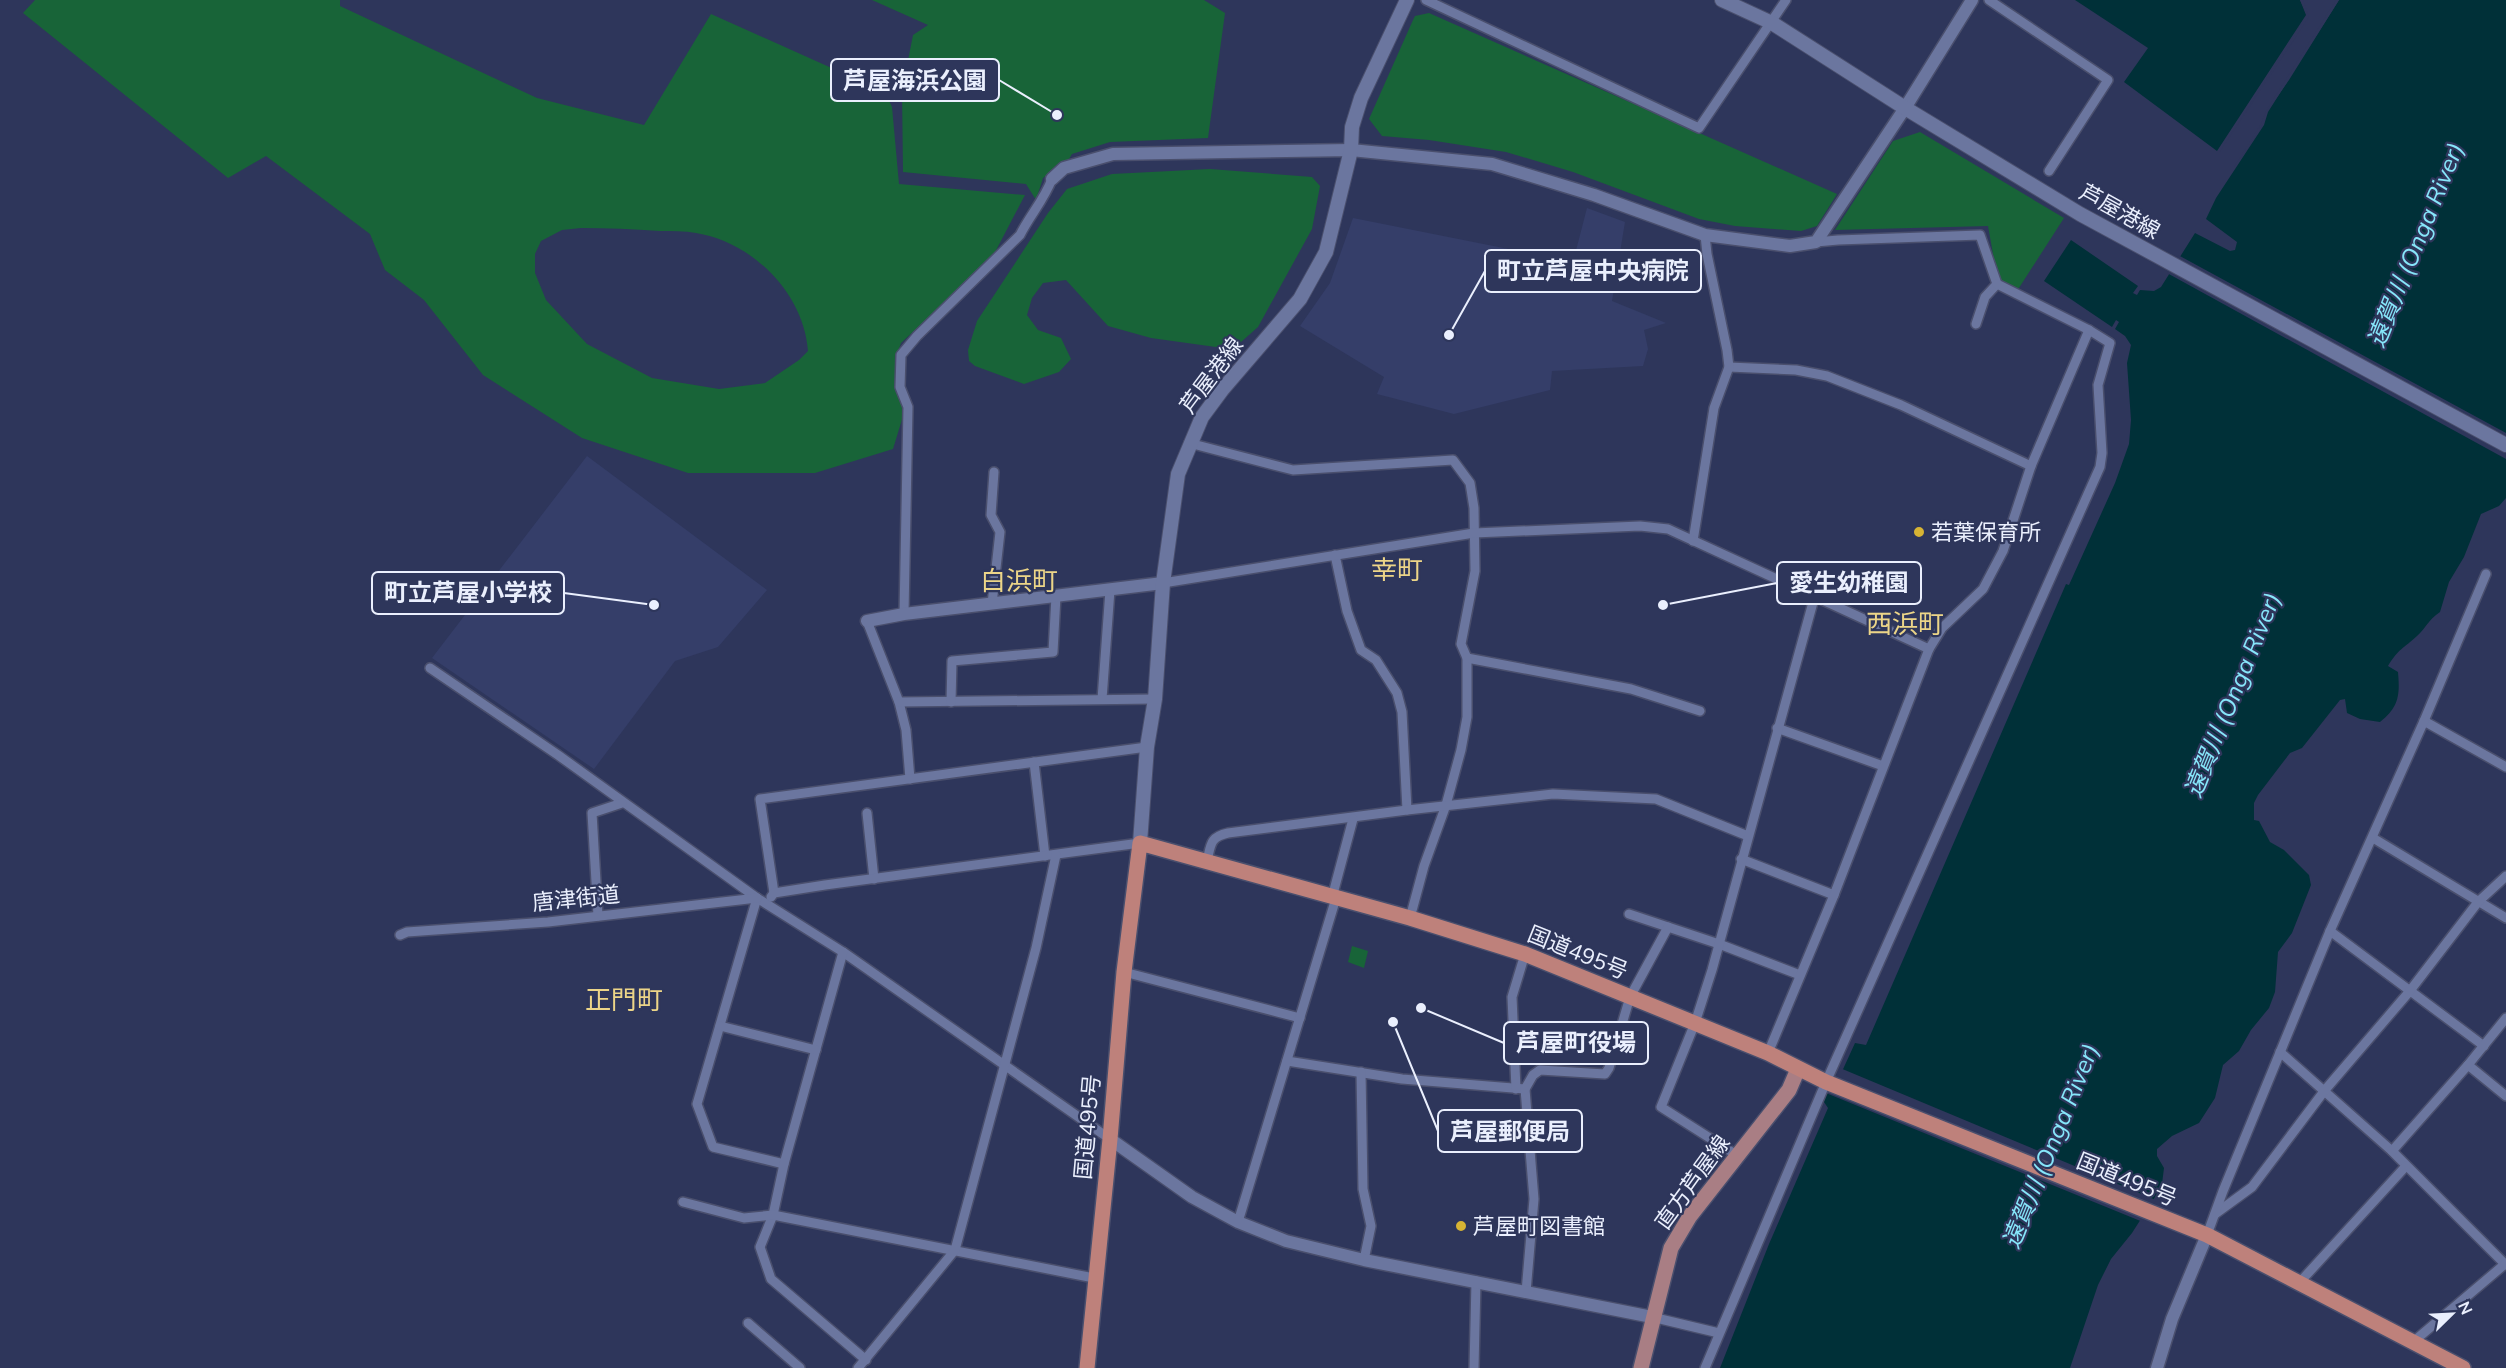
<svg xmlns="http://www.w3.org/2000/svg" width="2506" height="1368" viewBox="0 0 2506 1368" font-family="Mulish,'Noto Sans JP',sans-serif">
<style>
.built{fill:#353e69}
.green{fill:#186438;fill-rule:evenodd}
.water{fill:#003038}
.pier{fill:#2e365b}
.lines{fill:none;stroke-linecap:round;stroke-linejoin:round}
.minor-casing{stroke:#4a4f6d;stroke-width:12}
.tertiary-casing{stroke:#4a4f6d;stroke-width:15}
.secondary-casing{stroke:#4a4f6d;stroke-width:16}
.primary-casing{stroke:#4a4f6d;stroke-width:18}
.trunk-casing{stroke:#4a4f6d;stroke-width:18}
.minor{stroke:#6b769f;stroke-width:9}
.tertiary{stroke:#6b769f;stroke-width:12}
.secondary{stroke:#6b769f;stroke-width:14}
.primary{stroke:#a97e84;stroke-width:15}
.trunk{stroke:#be817b;stroke-width:15}
.poi-dot{fill:#d7b434;stroke:#2e365b;stroke-width:2}
.labels{text-anchor:middle;stroke-width:4.5;stroke-linejoin:round;paint-order:stroke}
.street-label{font-size:22px;fill:#eaeffd;stroke:#2e365b}
.poi-label{font-size:22px;fill:#eaeffd;stroke:#2e365b;text-anchor:start}
.water-label{font-size:24px;font-style:italic;fill:#86e6fa;stroke:#2e365b}
.quarter-label{font-size:26px;fill:#ecd588;stroke:#2e365b}
.leader{fill:none;stroke:#eaeffd;stroke-width:2}
.callout-dot{fill:#eaeffd;stroke:#2e365b;stroke-width:2}
.callout{fill:#2e365b;stroke:#eaeffd;stroke-width:2}
.callout-label{font-size:24px;text-anchor:middle;font-weight:bold;fill:#eaeffd}
</style>
<rect width="100%" height="100%" fill="#2e365b"/>
<g class="built">
<path d="M1587 208 1625 222 1612 301 1666 323 1644 330 1648 349 1643 366 1552 371 1550 390 1454 414 1377 394 1384 377 1300 326 1330 283 1353 218 1573 262Z"/>
<path d="M587 456 767 590 718 647 675 661 594 769 432 658Z"/>
</g>
<g class="green">
<path d="M35 0H340V6L537 98 644 125 711 14 885 92 892 107 899 184 1025 195 992 258 901 343 895 360 904 413 893 449 815 473H688L582 438 483 375 424 300 385 270 370 234 266 156 228 178 23 13ZM581 228C607 228 633 229 660 231 672 231 685 231 696 233 753 242 804 294 808 351L799 360 765 383 719 389 652 378 587 344 546 300 535 273V254L541 241 562 230Z"/>
<path d="M872 0H1204L1225 13 1208 138 1110 142 1072 154 1069 159 1043 178 1036 200 1026 184 903 172 902 91 913 35 928 25Z"/>
<path d="M1429 13 1837 194 1817 226 1801 231 1735 226 1699 219 1573 172 1506 152 1429 140 1382 136 1369 119 1413 20 1415 16Z"/>
<path d="M1920 132 2064 218 2017 291 1998 282 1988 226 1835 230 1893 141Z"/>
<path d="M1210 169 1312 177 1320 186 1312 229 1258 327 1241 342 1223 348 1151 338 1108 326 1066 280 1043 283 1032 298 1027 315 1038 330 1061 338 1071 359 1059 372 1024 384 975 366 969 361 968 350 977 321 1048 213 1067 189 1112 174Z"/>
<path d="M1352 946 1368 951 1364 968 1348 962Z"/>
</g>
<g class="water">
<path d="M2075 0H2300L2306 15 2217 151 2124 82 2148 48Z"/>
<path d="M2339 0H2506V498L2499 506 2481 514 2464 557 2449 582 2440 612C2427 621 2427 627 2417 636 2403 649 2399 648 2388 666L2398 672C2400 695 2399 707 2380 722L2360 719 2347 713 2345 699 2340 700 2302 748 2290 753 2258 795 2254 803V820L2259 821 2270 842 2284 850 2309 875 2311 885 2292 933 2278 952 2275 992 2269 1008 2251 1030 2239 1051 2223 1065 2215 1098 2199 1123 2172 1136 2157 1149V1156L2164 1168 2162 1184 2155 1197 2132 1233 2111 1259 2098 1285 2070 1368H1720L1769 1244 1828 1108 1818 1093 1825 1073 1839 1078 1855 1043 1866 1045 2066 584 2069 585 2115 483 2129 444 2131 420 2127 363 2131 345 2125 336 2115 329 2119 322 2116 320 2112 327 2044 281 2071 240 2138 286 2133 293 2137 295 2140 290 2154 291 2161 287 2195 233 2230 251 2235 250 2237 242 2206 219 2216 198 2264 125 2268 112Z"/>
</g>
<g class="pier">
<path d="M2300 0H2303L2309 17 2219 153 2307 15Z"/>
<path d="M2336 0H2339L2289 80 2266 113 2263 124 2248 148 2234 167 2261 124 2266 111Z"/>
<path d="M2178 255 2506 433V459L2167 273Z"/>
<path d="M1840 1068 2156 1200 2143 1222 1821 1091 1828 1071 1838 1075Z"/>
</g>
<g class="lines">
<g class="minor-casing">
<g id="minor">
<path d="M1426 0 1699 128 1786 0"/>
<path d="M1989 0 2108 80 2049 171"/>
<path d="M1816 242 1838 240 1980 235 1997 284 1985 297 1976 324"/>
<path d="M1729 367 1796 370 1827 376 1901 405 2031 466"/>
<path d="M1189 443 1293 470 1453 460 1470 483 1474 508 1475 571 1461 644 1467 658V717L1461 750 1446 805 1424 866 1410 918"/>
<path d="M1693 541 1714 408 1729 367 1727 350 1707 254 1705 235"/>
<path d="M1335 555 1347 611 1361 650 1376 660 1397 693 1402 712 1407 810"/>
<path d="M1163 583 1474 533 1640 526 1668 529 1929 649"/>
<path d="M992 604 1000 532 991 515 994 472"/>
<path d="M904 614 908 407 900 387 901 355 917 336 1020 235C1030 215 1044 200 1052 179"/>
<path d="M867 621 899 702 906 730 910 779"/>
<path d="M1467 658 1631 689 1700 711"/>
<path d="M430 668 558 755 757 898 843 952 1110 1139"/>
<path d="M1102 699 1110 590"/>
<path d="M899 702 1155 699"/>
<path d="M951 702 952 661 1053 652 1056 596"/>
<path d="M2424 721 2506 767"/>
<path d="M1777 728 1883 766"/>
<path d="M1034 762 1045 856"/>
<path d="M867 813 874 879"/>
<path d="M2373 838 2506 918"/>
<path d="M1741 859 1834 895"/>
<path d="M1207 861C1211 844 1210 837 1228 833L1407 810 1553 794 1656 799 1748 836"/>
<path d="M774 893 760 799 1147 747"/>
<path d="M771 897 774 893 825 885 1140 843"/>
<path d="M757 898 697 1104 713 1147 784 1164"/>
<path d="M1629 914 1719 944 1800 975"/>
<path d="M598 916 592 813 622 803"/>
<path d="M2330 931 2484 1046"/>
<path d="M400 935 407 932 548 922 757 898"/>
<path d="M843 952 784 1164 773 1215 760 1247 771 1279 866 1360"/>
<path d="M1124 972 1300 1018"/>
<path d="M720 1026 816 1050"/>
<path d="M2280 1052 2392 1151 2506 1265"/>
<path d="M1768 1053 1834 895 1929 649 1942 628 1983 589 2003 551 2031 466 2089 330"/>
<path d="M1287 1061 1402 1079 1525 1089 1534 1199 1526 1292"/>
<path d="M2468 1065 2506 1096"/>
<path d="M1361 1072 1363 1189 1371 1226 1364 1260"/>
<path d="M1516 1089 1512 997 1525 954"/>
<path d="M1525 1089 1533 1075 1540 1070 1605 1074 1609 1068 1630 997 1668 927"/>
<path d="M2392 1151 2468 1065 2506 1018"/>
<path d="M1738 1156 1661 1107 1695 1023 1712 970 1815 595"/>
<path d="M683 1202 744 1218 773 1215 1094 1278"/>
<path d="M2215 1214 2252 1187 2325 1090 2409 992 2478 902 2506 876"/>
<path d="M1238 1222 1336 898 1334 890 1353 819"/>
<path d="M2207 1235 2223 1191 2330 931 2424 721 2486 574"/>
<path d="M2300 1282 2406 1166"/>
<path d="M1652 1317 1719 1333"/>
<path d="M748 1323 800 1368"/>
<path d="M2413 1342 2505 1264"/>
<path d="M858 1368 955 1250 1036 948 1056 855"/>
<path d="M1474 1368 1476 1281"/>
<path d="M1705 1368 1826 1082 2100 467 2102 453 2098 385 2110 343 2089 330 1997 284"/>
</g>
</g>
<g class="tertiary-casing">
<g id="tertiary">
<path d="M1052 179 1064 168 1113 154 1351 150 1492 164 1594 195 1705 235 1790 246 1816 242 1905 108 1972 0"/>
<path d="M867 621 904 614 1163 583"/>
<path d="M1110 1139 1192 1197 1238 1222 1286 1241 1364 1260 1652 1317"/>
<path d="M2157 1368 2172 1319 2207 1235"/>
</g>
</g>
<g class="secondary-casing">
<g id="secondary">
<path d="M1722 0 1772 23 1905 108 2080 214 2506 445"/>
<path d="M1140 843 1147 747 1155 699 1163 583 1178 474 1202 417 1222 390 1300 299 1326 252 1351 150 1352 127 1361 98 1407 0"/>
</g>
</g>
<g class="primary-casing">
<path id="primary" d="M1641 1368 1671 1248 1690 1216 1789 1090 1798 1069"/>
</g>
<g class="trunk-casing">
<path id="trunk" d="M1087 1368 1110 1139 1124 972 1140 843 1410 918 1525 954 1768 1053 1826 1082 2207 1235 2463 1368"/>
</g>
<use href="#minor" class="minor"/>
<use href="#tertiary" class="tertiary"/>
<use href="#secondary" class="secondary"/>
<use href="#primary" class="primary"/>
<use href="#trunk" class="trunk"/>
</g>
<g class="poi-dot">
<circle cx="1919" cy="532" r="6"/>
<circle cx="1461" cy="1226" r="6"/>
</g>
<g class="labels">
<g class="street-label">
<text transform="translate(2120 211) rotate(29)" y="8">芦屋港線</text>
<text transform="translate(1211 375) rotate(-53)" y="8">芦屋港線</text>
<text transform="translate(576 898) rotate(-6)" y="8">唐津街道</text>
<text transform="translate(1578 952) rotate(22)" y="8">国道495号</text>
<text transform="translate(1087 1127) rotate(-85)" y="8">国道495号</text>
<text transform="translate(2127 1179) rotate(22)" y="8">国道495号</text>
<text transform="translate(1692 1182) rotate(-54)" y="8">直方芦屋線</text>
</g>
<g class="poi-label">
<text x="1931" y="540">若葉保育所</text>
<text x="1473" y="1234">芦屋町図書館</text>
</g>
<g class="water-label">
<text transform="translate(2416 245) rotate(-68)" y="8">遠賀川 (Onga River)</text>
<text transform="translate(2233 695) rotate(-68)" y="8">遠賀川 (Onga River)</text>
<text transform="translate(2051 1146) rotate(-68)" y="8">遠賀川 (Onga River)</text>
</g>
<g class="quarter-label">
<text x="1397" y="579">幸町</text>
<text x="1019" y="590">白浜町</text>
<text x="1905" y="633">西浜町</text>
<text x="624" y="1009">正門町</text>
</g>
</g>
<path class="leader" d="M1057 115L999 80M1449 335L1485 271M1663 605L1777 583M654 605L564 593M1421 1008L1504 1043M1393 1022L1438 1131"/>
<g class="callout-dot">
<circle cx="1057" cy="115" r="6"/>
<circle cx="1449" cy="335" r="6"/>
<circle cx="1663" cy="605" r="6"/>
<circle cx="654" cy="605" r="6"/>
<circle cx="1421" cy="1008" r="6"/>
<circle cx="1393" cy="1022" r="6"/>
</g>
<g class="callout">
<rect x="831" y="59" width="168" height="42" rx="6"/>
<rect x="1485" y="250" width="216" height="42" rx="6"/>
<rect x="1777" y="562" width="144" height="42" rx="6"/>
<rect x="372" y="572" width="192" height="42" rx="6"/>
<rect x="1504" y="1022" width="144" height="42" rx="6"/>
<rect x="1438" y="1110" width="144" height="42" rx="6"/>
</g>
<g class="callout-label">
<text x="915" y="89">芦屋海浜公園</text>
<text x="1593" y="279">町立芦屋中央病院</text>
<text x="1849" y="591">愛生幼稚園</text>
<text x="468" y="601">町立芦屋小学校</text>
<text x="1576" y="1051">芦屋町役場</text>
<text x="1510" y="1140">芦屋郵便局</text>
</g>
<g transform="translate(2452 1314) rotate(66)" stroke="#2e365b" stroke-width="4.5" paint-order="stroke">
<path d="M0-4.5L10 22L0 15L-10 22Z" fill="#eaeffd"/>
<text y="-9" font-size="16" font-weight="bold" text-anchor="middle" fill="#eaeffd">N</text>
</g>
</svg>
